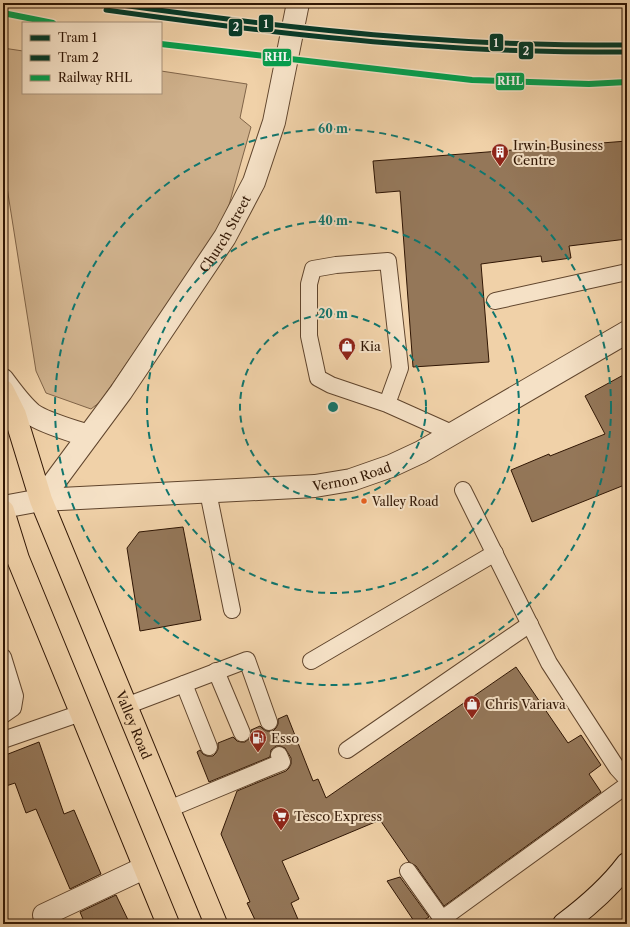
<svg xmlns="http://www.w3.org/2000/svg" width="630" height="927" viewBox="0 0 630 927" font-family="'Libre Caslon Text',serif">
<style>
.green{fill:#cfb18c;stroke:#806448}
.building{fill:#947759;stroke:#301604}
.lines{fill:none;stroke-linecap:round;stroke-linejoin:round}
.service-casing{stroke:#60452d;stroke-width:18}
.minor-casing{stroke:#60452d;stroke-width:24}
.tertiary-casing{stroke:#60452d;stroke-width:24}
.secondary-casing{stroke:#301604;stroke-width:24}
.trunk-casing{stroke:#301604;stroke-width:24}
.service{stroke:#f5e1c6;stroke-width:16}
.minor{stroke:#f5e1c6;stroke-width:22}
.tertiary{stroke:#f5e1c6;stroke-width:22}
.secondary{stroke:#f5e1c6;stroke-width:22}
.trunk{stroke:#f0d1a8;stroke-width:22}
.rail-1-casing{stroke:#f5e1c6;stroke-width:9}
.rail-1{stroke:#029f4d;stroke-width:6}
.tram-1-casing{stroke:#f5e1c6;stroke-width:8}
.tram-2-casing{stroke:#f5e1c6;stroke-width:8}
.tram-1{stroke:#003828;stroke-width:5}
.tram-2{stroke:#003828;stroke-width:5}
.ring{fill:none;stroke:#0f766e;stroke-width:2;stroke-dasharray:7 5}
.bus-dot{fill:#e86120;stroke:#f5e1c6;stroke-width:1.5}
.labels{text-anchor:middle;stroke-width:4;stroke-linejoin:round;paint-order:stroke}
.bus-label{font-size:12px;fill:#301604;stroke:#f5e1c6;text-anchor:start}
.poi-label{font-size:13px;fill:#301604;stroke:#f5e1c6;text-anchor:start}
.street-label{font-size:13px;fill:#301604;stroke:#f5e1c6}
.centre{fill:#0f766e;stroke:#f5e1c6;stroke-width:2}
.ring-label{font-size:12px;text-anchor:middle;font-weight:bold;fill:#0f766e;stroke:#f5e1c6;stroke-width:4;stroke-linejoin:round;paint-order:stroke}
.line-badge{stroke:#f5e1c6;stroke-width:1.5}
.badge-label{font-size:11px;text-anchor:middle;font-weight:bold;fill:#fff}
</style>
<rect width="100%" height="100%" fill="#f0d1a8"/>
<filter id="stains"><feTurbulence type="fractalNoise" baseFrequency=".005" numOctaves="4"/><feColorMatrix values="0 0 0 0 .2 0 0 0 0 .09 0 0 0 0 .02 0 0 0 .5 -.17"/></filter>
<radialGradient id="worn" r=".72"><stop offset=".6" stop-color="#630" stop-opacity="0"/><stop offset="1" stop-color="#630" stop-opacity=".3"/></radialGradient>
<path class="green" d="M3 48 23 51V93H161V71L247 84 240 118 251 127 229 205 218 230 100 402 91 409 46 393 36 371 3 162Z"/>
<g class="building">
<path d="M627 141V239L569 246 571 258 542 262 541 256 481 264 489 362 413 367 400 191 376 193 373 161Z"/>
<path d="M627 373V484L532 522 511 470 549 454 550 456 605 434 585 396Z"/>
<path d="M183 527 201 620 140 631 127 548 139 532Z"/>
<path d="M516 667 568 743 581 735 601 765 589 774 601 792 444 906 416 866 409 862 380 820 282 861 299 899 291 903 300 924H257L247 903 250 902 221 834 237 791 286 771 289 768 291 764V758L285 748 280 746H276L271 750 270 757 209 782 197 752 200 750 203 754 207 756H213L216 753 218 749V743L233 737 237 741 241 742H245L250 738 251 734V730L260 726 263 729 267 731H273L276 728 278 724V719L287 715 313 781 318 779 326 798Z"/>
<path d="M39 742 64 814 74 810 101 874 70 889 36 809 26 813 15 783 3 787V756Z"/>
<path d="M400 877 429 917 418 924H416L387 881Z"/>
<path d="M116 895 130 924H85L80 912Z"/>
</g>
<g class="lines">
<g class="service-casing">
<g id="service">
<path d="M495 301 627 272"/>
<path d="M387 404 400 368 388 261 336 265 313 269 309 284V336L318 378 331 385 387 404 454 434"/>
<path d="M463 490 549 663 617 768 627 779"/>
<path d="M208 492 232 610"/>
<path d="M3 657 15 696 13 708 3 715"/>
<path d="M311 661 495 553"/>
<path d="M216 671 242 733"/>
<path d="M184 684 209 747"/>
<path d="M126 706 247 660 269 722"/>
<path d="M3 740 81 713"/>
<path d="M347 750 530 624"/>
<path d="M169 809 282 762 279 755"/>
<path d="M408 871 442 919 627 785"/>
</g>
</g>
<g class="minor-casing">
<path id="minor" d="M44 915 144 868"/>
</g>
<g class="tertiary-casing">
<g id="tertiary">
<path d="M3 380C12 392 21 405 32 414 44 423 74 431 88 436"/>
<path id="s1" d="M41 500 121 392 225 237 254 182 274 122 298 3"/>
<path id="s2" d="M3 507 41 500 315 486 351 480 391 466 421 452 627 332"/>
</g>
</g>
<g class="secondary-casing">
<path id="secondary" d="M564 924C588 906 609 888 627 864"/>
</g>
<g class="trunk-casing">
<g id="trunk">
<path id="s3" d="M3 391 15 415 41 500 216 924"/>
<path d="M3 511 18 559 168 924"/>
</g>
</g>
<use href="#service" class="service"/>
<use href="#minor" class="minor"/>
<use href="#tertiary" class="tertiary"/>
<use href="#secondary" class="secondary"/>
<use href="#trunk" class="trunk"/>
<g class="rail-1-casing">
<g id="rail-1">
<path d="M3 13 53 23"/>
<path d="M161 44 472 80 589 84 627 82"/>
</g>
</g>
<use href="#rail-1" class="rail-1"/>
<g class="tram-1-casing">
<path id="tram-1" d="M107 3C215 18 322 32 431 39 496 44 562 45 627 45"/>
</g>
<g class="tram-2-casing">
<path id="tram-2" d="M106 10C214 25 322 39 431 46 496 51 561 52 627 52"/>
</g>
<use href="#tram-1" class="tram-1"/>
<use href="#tram-2" class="tram-2"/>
</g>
<g class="ring">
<circle cx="333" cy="407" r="93"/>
<circle cx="333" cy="407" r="186"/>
<circle cx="333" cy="407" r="278"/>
</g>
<defs>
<g id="building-pin" transform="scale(0.9)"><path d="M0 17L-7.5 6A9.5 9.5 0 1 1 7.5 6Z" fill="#8f2418" stroke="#f5e1c6"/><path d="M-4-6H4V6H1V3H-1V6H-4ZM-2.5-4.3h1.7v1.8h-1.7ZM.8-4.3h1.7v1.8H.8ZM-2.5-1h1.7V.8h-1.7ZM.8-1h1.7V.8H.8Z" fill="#fff"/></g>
<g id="shop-pin" transform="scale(0.9)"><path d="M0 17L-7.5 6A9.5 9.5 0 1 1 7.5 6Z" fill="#8f2418" stroke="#f5e1c6"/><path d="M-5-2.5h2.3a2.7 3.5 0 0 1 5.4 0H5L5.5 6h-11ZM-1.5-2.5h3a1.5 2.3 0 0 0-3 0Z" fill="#fff"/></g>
<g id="fuel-pin" transform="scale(0.9)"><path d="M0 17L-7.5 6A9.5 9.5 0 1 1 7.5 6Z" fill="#8f2418" stroke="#f5e1c6"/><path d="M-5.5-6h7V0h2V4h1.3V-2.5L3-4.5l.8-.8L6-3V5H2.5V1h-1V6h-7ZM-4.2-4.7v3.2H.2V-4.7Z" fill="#fff"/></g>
<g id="supermarket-pin" transform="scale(0.9)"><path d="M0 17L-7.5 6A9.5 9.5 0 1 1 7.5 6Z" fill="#8f2418" stroke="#f5e1c6"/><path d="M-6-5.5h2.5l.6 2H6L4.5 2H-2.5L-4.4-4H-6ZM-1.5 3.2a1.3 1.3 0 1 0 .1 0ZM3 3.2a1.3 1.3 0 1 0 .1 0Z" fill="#fff"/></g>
</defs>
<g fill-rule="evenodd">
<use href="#building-pin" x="500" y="152"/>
<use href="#shop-pin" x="347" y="346"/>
<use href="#shop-pin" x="472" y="704"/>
<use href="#fuel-pin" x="258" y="738"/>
<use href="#supermarket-pin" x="281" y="816"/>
</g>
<circle class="bus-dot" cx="364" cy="501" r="3.5"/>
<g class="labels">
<g class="bus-label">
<text x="372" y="506">Valley Road</text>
</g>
<g class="poi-label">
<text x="513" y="150">Irwin Business<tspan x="513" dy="15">Centre</tspan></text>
<text x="360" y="351">Kia</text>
<text x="485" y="709">Chris Variava</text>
<text x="271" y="743">Esso</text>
<text x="294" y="821">Tesco Express</text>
</g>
<g class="street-label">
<text dy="5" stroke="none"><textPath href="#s1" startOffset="324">Church Street</textPath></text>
<text dy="5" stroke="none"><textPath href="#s2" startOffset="351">Vernon Road</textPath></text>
<text dy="5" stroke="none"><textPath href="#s3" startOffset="359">Valley Road</textPath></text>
</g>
</g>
<circle cx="333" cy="407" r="6" class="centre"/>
<g class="ring-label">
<text x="333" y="133">60 m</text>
<text x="333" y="225">40 m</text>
<text x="333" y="318">20 m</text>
</g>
<g class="line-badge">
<rect x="258" y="14" width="16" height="19" rx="4" fill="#003828"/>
<rect x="228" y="18" width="15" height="19" rx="4" fill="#003828"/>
<rect x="489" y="33" width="15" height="19" rx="4" fill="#003828"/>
<rect x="518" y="41" width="16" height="19" rx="4" fill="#003828"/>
<rect x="262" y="48" width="30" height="19" rx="4" fill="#029f4d"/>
<rect x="495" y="72" width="30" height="19" rx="4" fill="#029f4d"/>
</g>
<g class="badge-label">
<text x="266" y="28">1</text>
<text x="236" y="31">2</text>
<text x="496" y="47">1</text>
<text x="526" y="55">2</text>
<text x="277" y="61">RHL</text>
<text x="510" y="85">RHL</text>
</g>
<rect width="630" height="927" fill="none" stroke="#f0d1a8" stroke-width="16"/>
<rect x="4" y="4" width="622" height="919" fill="none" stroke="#301604" stroke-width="2"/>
<rect x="8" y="8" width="614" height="911" fill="none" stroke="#301604"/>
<rect x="22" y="22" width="140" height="72" fill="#f5e1c6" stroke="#a69078"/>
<rect x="30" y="35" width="20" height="6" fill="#003828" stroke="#a69078"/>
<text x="58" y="42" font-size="12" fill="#301604">Tram 1</text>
<rect x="30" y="55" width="20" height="6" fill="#003828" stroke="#a69078"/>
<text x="58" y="62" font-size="12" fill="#301604">Tram 2</text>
<rect x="30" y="75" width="20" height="6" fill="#029f4d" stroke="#a69078"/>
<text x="58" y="82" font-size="12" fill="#301604">Railway RHL</text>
<rect width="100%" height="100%" filter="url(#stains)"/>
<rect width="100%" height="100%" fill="url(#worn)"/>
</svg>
